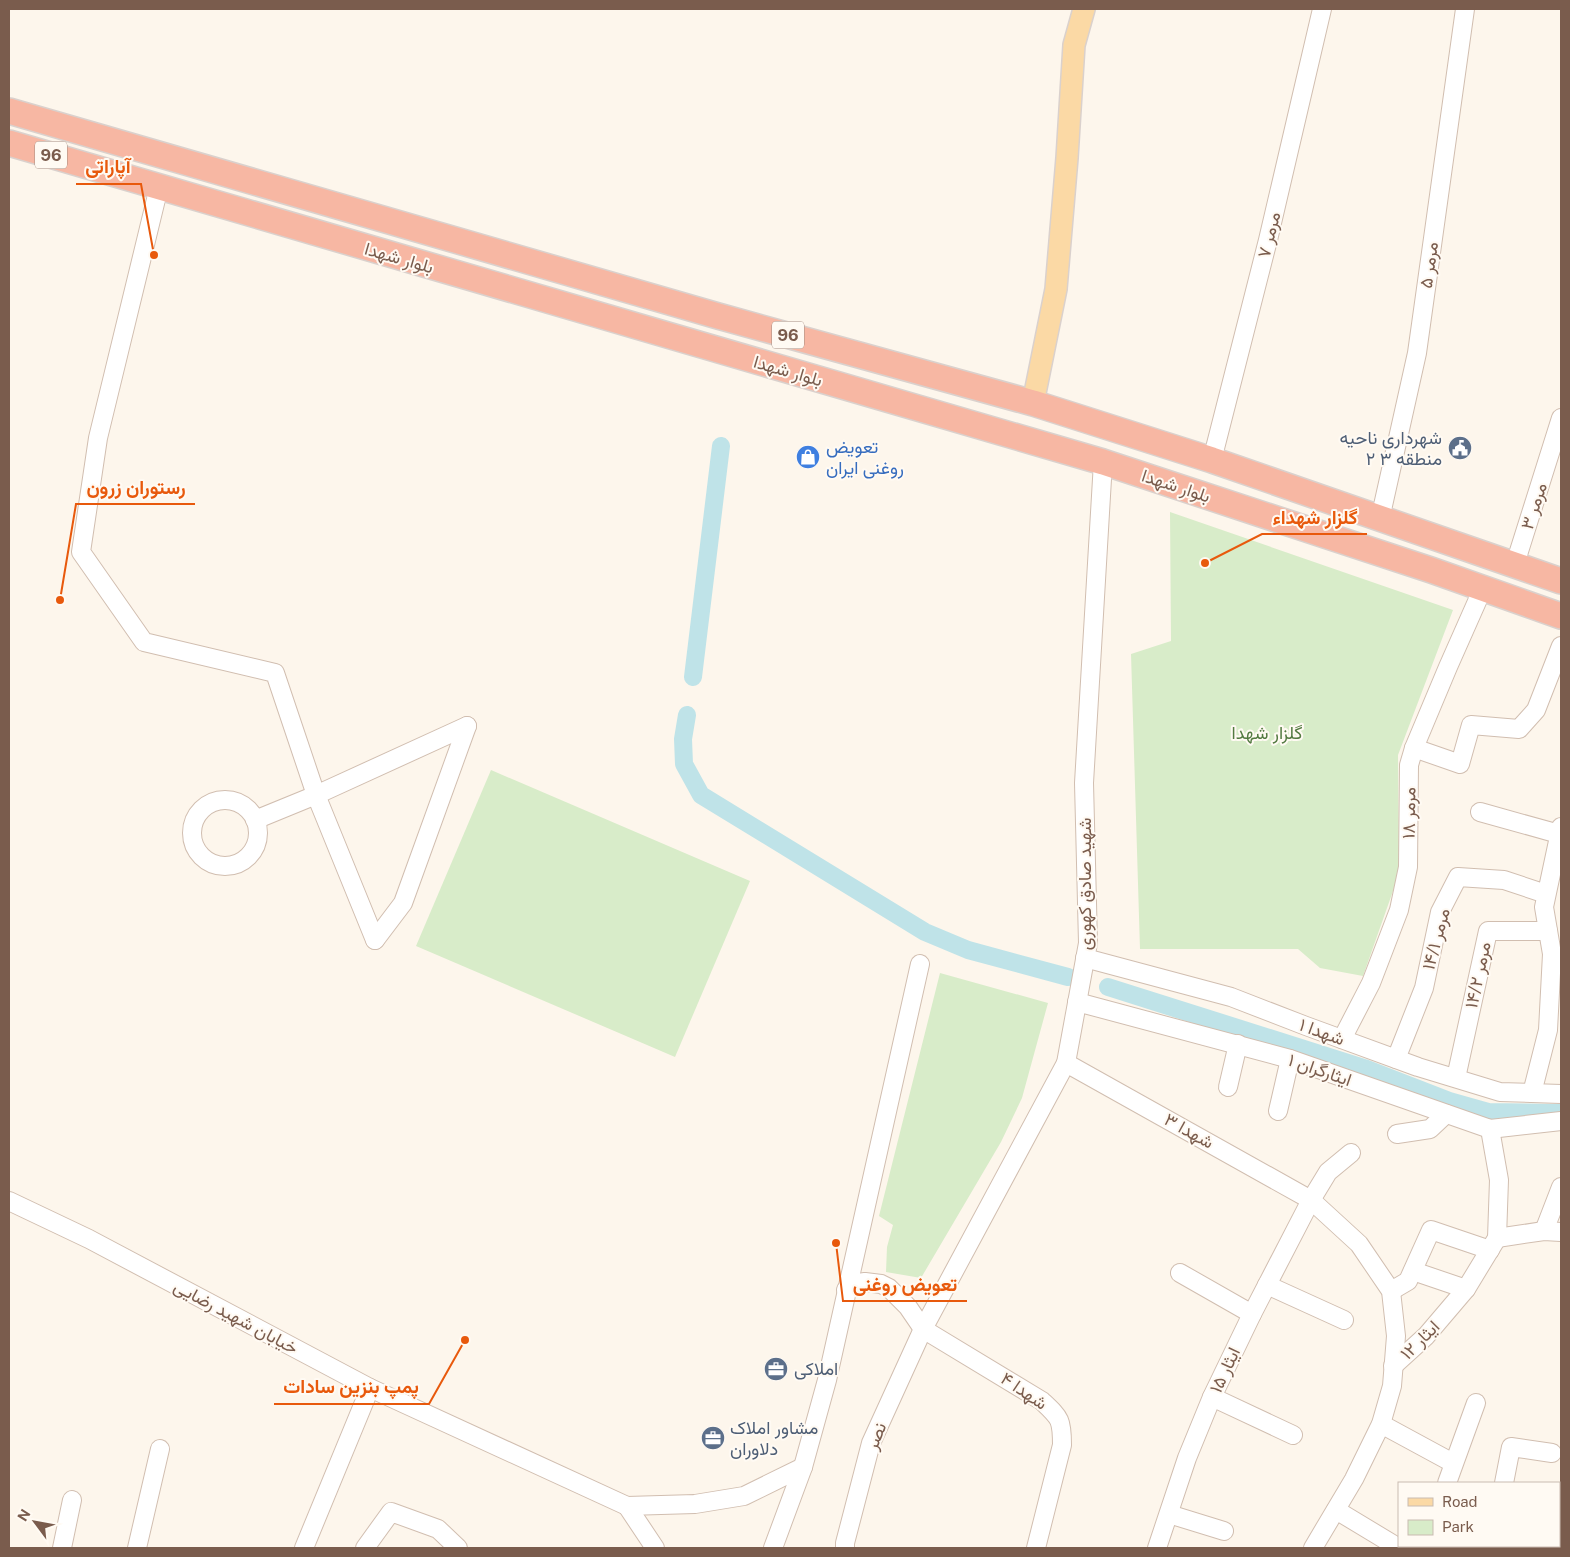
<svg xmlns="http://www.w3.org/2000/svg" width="1570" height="1557" viewBox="0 0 1570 1557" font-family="'Public Sans',Vazirmatn,sans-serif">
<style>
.green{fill:#d8ecc9}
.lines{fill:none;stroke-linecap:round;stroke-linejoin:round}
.canal{stroke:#bfe3e8;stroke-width:18}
.minor-casing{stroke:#d1beb0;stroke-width:20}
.major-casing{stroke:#dad1cd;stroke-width:24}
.highway-casing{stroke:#dad1cd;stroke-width:28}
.minor{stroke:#fff;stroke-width:18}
.major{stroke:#fbd9a5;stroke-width:21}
.highway{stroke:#f7b7a3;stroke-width:25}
.labels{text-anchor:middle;stroke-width:4;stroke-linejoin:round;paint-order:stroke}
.shield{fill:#fffaf3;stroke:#a28b7f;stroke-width:1}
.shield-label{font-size:16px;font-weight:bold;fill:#7a5c4d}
.street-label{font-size:18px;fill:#7a5c4d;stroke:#fffaf3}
.service-label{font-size:18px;fill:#4e5e75;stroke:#fffaf3;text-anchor:start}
.shop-label{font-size:18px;fill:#366cbe;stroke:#fffaf3;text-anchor:start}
.park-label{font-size:18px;fill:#537a41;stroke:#fffaf3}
.leader{fill:none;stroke:#e8590c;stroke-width:2}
.callout-dot{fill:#e8590c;stroke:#fffaf3;stroke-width:2}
.callout-label{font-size:19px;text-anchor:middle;font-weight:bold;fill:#e8590c;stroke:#fffaf3;stroke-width:4;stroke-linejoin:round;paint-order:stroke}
</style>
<rect width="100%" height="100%" fill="#fdf6ec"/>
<g class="green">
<path d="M1170 512 1453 610 1398 755 1399 874 1363 976 1320 968 1298 949H1140L1131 654 1171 641Z"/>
<path d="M491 770 750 881 675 1057 416 946Z"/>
<path d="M940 973 1048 1003 1022 1098 1001 1142 921 1278 886 1272 887 1247 893 1225 879 1216Z"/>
</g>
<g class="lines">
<g class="canal">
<path d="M693 677 721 446"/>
<path d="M687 715 683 739 684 764 701 795 925 932 968 950 1068 977"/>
<path d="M1108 987 1364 1068 1449 1101 1488 1112 1561 1113"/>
</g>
<g class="minor-casing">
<g id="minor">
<path d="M159 187 98 438 81 552 144 642 275 673 316 795 375 940"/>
<path d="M1212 460 1268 240 1322 9"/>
<path d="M1380 519 1417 353 1465 9"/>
<path d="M1515 564 1561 418"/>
<path d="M1414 748 1460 764 1471 725 1519 729 1536 710 1561 646"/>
<circle cx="225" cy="833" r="33"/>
<path d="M1480 812 1559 834"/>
<path d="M255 820 316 795 467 726"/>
<path d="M375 940 403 903 467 726"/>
<path d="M1085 958 1231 997 1306 1026 1418 1067 1500 1092 1561 1094"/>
<path d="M1077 1002 1290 1059 1490 1129 1561 1121"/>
<path d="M1342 1039 1371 983 1399 910 1408 867 1409 765 1414 748 1448 667 1483 588"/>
<path d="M1396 1059 1424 988 1440 912 1458 877 1504 880 1546 894"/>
<path d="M1066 1063 1311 1200 1359 1244 1391 1291 1396 1336 1392 1386 1381 1424 1354 1479 1313 1548"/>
<path d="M1456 1078 1488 931H1548"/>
<path d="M1228 1087 1238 1044"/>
<path d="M1532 1093 1548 1030 1552 954 1544 907 1561 827"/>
<path d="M1278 1111 1290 1059"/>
<path d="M1397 1134 1430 1129 1446 1114"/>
<path d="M9 1201 89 1239 370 1388 627 1506 695 1504 744 1496 803 1467"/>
<path d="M1544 1231 1561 1187"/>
<path d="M1497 1238 1544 1231 1561 1232"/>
<path d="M1413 1271 1466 1289"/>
<path d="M1180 1273 1252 1314"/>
<path d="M1267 1285 1344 1320"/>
<path d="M846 1290 858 1283 865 1282 881 1284 889 1288 908 1307 923 1329 1042 1401C1060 1418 1062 1419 1062 1445L1036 1548"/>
<path d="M1391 1291 1408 1281 1431 1230 1490 1250"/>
<path d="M1393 1366 1426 1336 1466 1289 1497 1238 1499 1180 1490 1129"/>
<path d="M1212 1397 1293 1435"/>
<path d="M1381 1424 1453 1463"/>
<path d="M1447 1483 1476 1403"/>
<path d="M1504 1483 1511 1447 1552 1453"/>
<path d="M627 1506 655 1548"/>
<path d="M1336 1510 1399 1548"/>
<path d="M1169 1514 1224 1531"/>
<path d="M1559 1534 1561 1521"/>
<path d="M62 1548 72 1500"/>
<path d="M137 1548 160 1449"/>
<path d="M304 1548 370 1388"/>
<path d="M365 1548 391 1512 438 1529 458 1548"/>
<path d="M773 1548 803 1467 827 1380 920 964"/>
<path d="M845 1548V1543L871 1443 923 1329 1066 1063 1088 943 1084 783 1103 462"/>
<path d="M1157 1548 1187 1458 1212 1397 1252 1314 1311 1200 1328 1172 1351 1153"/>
<path d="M1424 1548 1426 1546"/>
<path d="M1491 1548 1492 1546"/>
</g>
</g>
<g class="major-casing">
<path id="major" d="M1033 403 1056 289 1067 158 1074 45 1084 9"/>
</g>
<g class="highway-casing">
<g id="highway">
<path d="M9 111 718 316 1033 403 1212 460 1561 581"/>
<path d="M9 143 1103 462 1431 570 1561 616"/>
</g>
</g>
<use href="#minor" class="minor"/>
<use href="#major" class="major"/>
<use href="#highway" class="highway"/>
</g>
<defs>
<g id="civic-disc" transform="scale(1.25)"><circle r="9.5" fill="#5c6f8a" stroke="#fffaf3"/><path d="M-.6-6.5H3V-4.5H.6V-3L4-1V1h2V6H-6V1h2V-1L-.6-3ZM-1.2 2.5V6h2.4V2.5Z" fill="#fff"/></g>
<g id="shop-disc" transform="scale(1.25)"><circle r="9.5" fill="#3f7fe0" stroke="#fffaf3"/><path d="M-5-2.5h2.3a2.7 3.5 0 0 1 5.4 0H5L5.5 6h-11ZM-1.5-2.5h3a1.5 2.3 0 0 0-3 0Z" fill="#fff"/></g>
<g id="office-disc" transform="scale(1.25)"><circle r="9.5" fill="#5c6f8a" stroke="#fffaf3"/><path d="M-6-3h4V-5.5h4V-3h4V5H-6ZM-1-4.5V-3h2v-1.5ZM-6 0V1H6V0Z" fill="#fff"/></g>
</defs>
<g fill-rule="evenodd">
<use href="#civic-disc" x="1460" y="448"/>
<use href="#shop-disc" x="808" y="457"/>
<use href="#office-disc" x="776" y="1369"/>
<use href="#office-disc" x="713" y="1438"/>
</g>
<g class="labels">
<g class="shield">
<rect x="35" y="141.5" width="32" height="27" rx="4"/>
<rect x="772" y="321.5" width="32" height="27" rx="4"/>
</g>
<g class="shield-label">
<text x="51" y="161">96</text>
<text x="788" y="341">96</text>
</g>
<g class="street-label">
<text transform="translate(1269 235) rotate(-76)" y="6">مرمر ۷</text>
<text transform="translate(399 258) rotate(16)" y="6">بلوار شهدا</text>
<text transform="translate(1429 265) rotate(-82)" y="6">مرمر ۵</text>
<text transform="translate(788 371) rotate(16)" y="6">بلوار شهدا</text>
<text transform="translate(1176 486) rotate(18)" y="6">بلوار شهدا</text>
<text transform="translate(1534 506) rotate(-72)" y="6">مرمر ۳</text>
<text transform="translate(1409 813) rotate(-89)" y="6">مرمر ۱۸</text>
<text transform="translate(1085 884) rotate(-90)" y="6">شهید صادق کهوری</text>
<text transform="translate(1436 939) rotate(-75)" y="6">مرمر ۱۴/۱</text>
<text transform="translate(1478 975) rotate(-78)" y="6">مرمر ۱۴/۲</text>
<text transform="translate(1322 1032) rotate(20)" y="6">شهدا ۱</text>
<text transform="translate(1320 1070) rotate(19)" y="6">ایثارگران ۱</text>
<text transform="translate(1189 1131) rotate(29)" y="6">شهدا ۳</text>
<text transform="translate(236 1317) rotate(28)" y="6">خیابان شهید رضایی</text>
<text transform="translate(1420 1340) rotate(-45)" y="6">ایثار ۱۲</text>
<text transform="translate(1225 1370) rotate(-65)" y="6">ایثار ۱۵</text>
<text transform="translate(1024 1391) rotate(34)" y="6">شهدا ۴</text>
<text transform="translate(876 1436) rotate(-68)" y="6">نصر</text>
</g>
<g class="service-label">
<text x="1442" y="444" text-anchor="end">شهرداری ناحیه<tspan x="1442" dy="21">۲ منطقه ۳</tspan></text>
<text x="794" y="1375">املاکی</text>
<text x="730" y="1434">مشاور املاک<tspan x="730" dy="21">دلاوران</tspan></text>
</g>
<g class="shop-label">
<text x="826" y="453">تعویض<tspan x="826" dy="21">روغنی ایران</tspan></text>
</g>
<g class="park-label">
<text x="1267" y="739">گلزار شهدا</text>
</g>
</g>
<path class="leader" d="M154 255L141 184H76M60 600L76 504H195M1205 563L1262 534H1367M836 1243L843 1301H967M465 1340L429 1404H274"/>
<g class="callout-dot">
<circle cx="154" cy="255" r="5"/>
<circle cx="60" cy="600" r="5"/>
<circle cx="1205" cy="563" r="5"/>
<circle cx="836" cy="1243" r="5"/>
<circle cx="465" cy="1340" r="5"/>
</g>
<g class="callout-label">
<text x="108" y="173">آپاراتی</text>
<text x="136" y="494">رستوران زرون</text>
<text x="1315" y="524">گلزار شهداء</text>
<text x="905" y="1291">تعویض روغنی</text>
<text x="351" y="1393">پمپ بنزین سادات</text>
</g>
<rect width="1570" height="1557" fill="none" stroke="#7a5c4d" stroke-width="20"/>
<rect x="1398" y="1482" width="162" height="65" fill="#fffaf3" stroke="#cabbb1"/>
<rect x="1408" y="1498" width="25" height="8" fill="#fbd9a5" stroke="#cabbb1"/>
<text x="1442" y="1507" font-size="15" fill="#7a5c4d">Road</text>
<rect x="1408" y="1520" width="25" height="15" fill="#d8ecc9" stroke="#cabbb1"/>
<text x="1442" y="1532" font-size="15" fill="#7a5c4d">Park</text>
<g transform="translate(35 1522) rotate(302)" stroke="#fffaf3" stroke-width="4" paint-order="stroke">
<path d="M0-4L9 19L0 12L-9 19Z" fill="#7a5c4d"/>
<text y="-8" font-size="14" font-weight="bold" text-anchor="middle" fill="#7a5c4d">N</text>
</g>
</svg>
